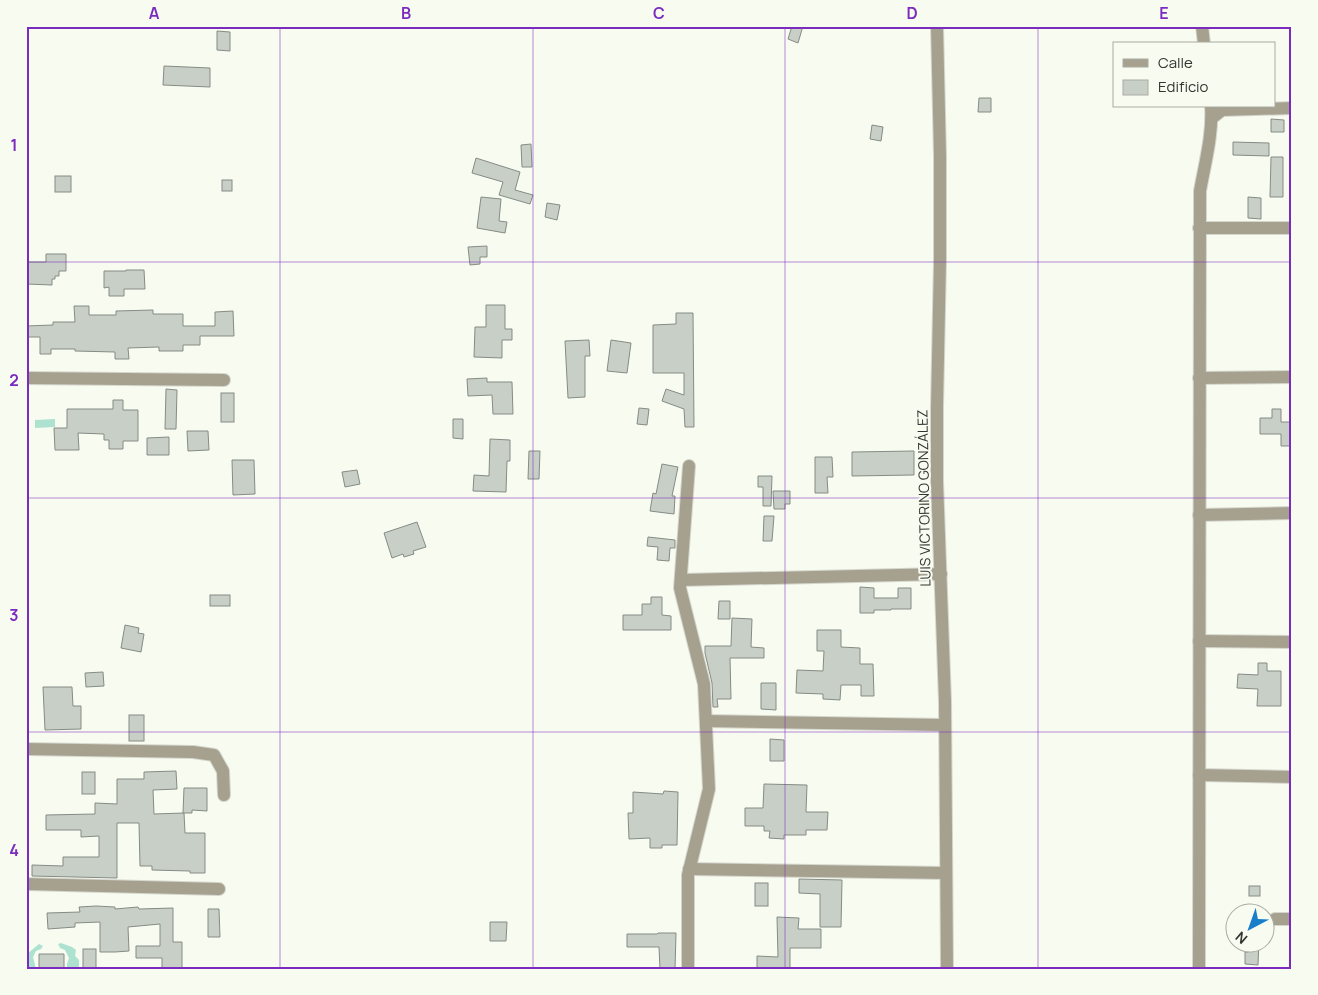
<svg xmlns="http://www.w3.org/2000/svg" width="1318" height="995" viewBox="0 0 1318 995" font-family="Manrope,sans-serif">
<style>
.water{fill:#aee2d0}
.building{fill:#c7cfc7;stroke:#858c85}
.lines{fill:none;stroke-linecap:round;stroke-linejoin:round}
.minor-casing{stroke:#d5d7ce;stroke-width:14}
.minor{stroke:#a6a18f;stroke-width:12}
.grid{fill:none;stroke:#7b2cbf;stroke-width:1;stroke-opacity:0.55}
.labels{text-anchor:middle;stroke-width:4;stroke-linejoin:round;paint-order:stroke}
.street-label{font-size:14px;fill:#343531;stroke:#f8fbf0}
.neatline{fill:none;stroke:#7b2cbf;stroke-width:2}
.grid-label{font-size:16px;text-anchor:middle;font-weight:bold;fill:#7b2cbf}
</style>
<rect width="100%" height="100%" fill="#f8fbf0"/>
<g class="water">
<path d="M55 419V427L35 428V420Z"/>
<path d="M61 943 72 947 76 950 75 956 79 960V969H67V964L69 958 65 950 60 948 58 944Z"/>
<path d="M39 944 43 946 41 949 36 951 33 957 36 969H29L26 965 27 954Z"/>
</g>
<g class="building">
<path d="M792 26H803L798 43 788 39Z"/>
<path d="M217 31 230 32V51L217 50Z"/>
<path d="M164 66 210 68V87L163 85Z"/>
<path d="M979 98H991V112H978Z"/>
<path d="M1271 119 1284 120V132H1271Z"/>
<path d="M872 125 883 127 881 141 870 139Z"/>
<path d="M1233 142 1269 143V156L1233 155Z"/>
<path d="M531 144 532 167H522L521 145Z"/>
<path d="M1271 157H1283V197H1270Z"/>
<path d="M476 158 520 172 515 190 533 195 530 204 499 195 503 182 472 173Z"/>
<rect x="55" y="176" width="16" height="16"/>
<rect x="222" y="180" width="10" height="11"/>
<path d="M481 197 501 199 499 221 507 222 505 233 477 228Z"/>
<path d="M1248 197 1261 198V219L1248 218Z"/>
<path d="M547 203 560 205 557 220 545 217Z"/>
<path d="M487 246V257H480V264L470 265 468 247Z"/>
<path d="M46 254H66V271H59V276H55V279H52V285L26 284V262H46Z"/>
<path d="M126 270H144L145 289H124V296H109V287L104 288V271H126Z"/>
<path d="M486 305H505V329H512V340H502V358L474 357 475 327H486Z"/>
<path d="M74 306H89V315H116V311L153 310V314H183V326H215V312L233 311 234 336H200V345H183V351H159V347L128 348 129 359H115V352L75 351V349H51V354H40V337H26V326L53 325V322H75Z"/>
<path d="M676 313H693L694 427H685L684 409 662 401 666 389 684 395V373H653V325L676 324Z"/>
<path d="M589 340 590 356H585V397L568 398 565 341Z"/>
<path d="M611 340 631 343 627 373 607 371Z"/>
<path d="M487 378V382H512L513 414H493L492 395 468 396 467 379Z"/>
<path d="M166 389 177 390 176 429H165Z"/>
<rect x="221" y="393" width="13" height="29"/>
<path d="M113 400H123V410H138V441H123V449H109V440H104V434L78 433 79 450H55L54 428H67V409H113Z"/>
<path d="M639 408 649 409 647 425 637 424Z"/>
<path d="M1272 409H1281V422H1292V446H1281V434H1260V418H1272Z"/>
<path d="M453 419H463V439L453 438Z"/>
<path d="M187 431H208L209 450 188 451Z"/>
<path d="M169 437V455H147V438Z"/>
<path d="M490 439 510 440V461H507L506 492 473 491 474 475 489 476Z"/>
<path d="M529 451H540L539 479H528Z"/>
<path d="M914 451V475L852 476V452Z"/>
<path d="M815 457H832L833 477H827L828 493H815Z"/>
<path d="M232 460H254L255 494 233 495Z"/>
<path d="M662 464 678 467 672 496H675L674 514 650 511 653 493 656 494Z"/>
<path d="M357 470 360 484 345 487 342 472Z"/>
<path d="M758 476H772L771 506H763V487H758Z"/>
<path d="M773 491H790V504H785V509H774Z"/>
<path d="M764 516H774L772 541H763Z"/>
<path d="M417 522 426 547 413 551 414 554 404 557 403 554 392 558 384 533Z"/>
<path d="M648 537 675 540V548H670L669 561 657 560 658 547 647 546Z"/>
<path d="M860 587 874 588V598H898V588H911V609H891V610H874V613H860Z"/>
<rect x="210" y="595" width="20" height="11"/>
<path d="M651 597H662V615L671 616V630H623V615H642V604H651Z"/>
<path d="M719 601H730V619H718Z"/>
<path d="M732 618 752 619 751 647 764 648V658H730L731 699H717L718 707H713L712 683 705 653V646H731Z"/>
<path d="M125 625 139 628 138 633 144 634 141 652 121 648Z"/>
<path d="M817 630H841V647L860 648V664H873L874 696H861V685H841L840 700 823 699V694L796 693 797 670 823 671 824 651H817Z"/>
<path d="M1258 663H1267V671H1281V706H1257L1258 689 1237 688 1238 674 1258 675Z"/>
<path d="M103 672 104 686 86 687 85 673Z"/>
<path d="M761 683H776V710L761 709Z"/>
<path d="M43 687H72L73 706H81V729L45 730Z"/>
<rect x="129" y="715" width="15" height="26"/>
<path d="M770 739 784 740V761H770Z"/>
<path d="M176 771 177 789 153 790 154 814 184 813 185 833H205V873H190V871L152 870V866H140L139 823H117V878L32 876V865L63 866V857H99V836L81 837V830H46V815L95 814V803L117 804V779H144V772Z"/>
<rect x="82" y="772" width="13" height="22"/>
<path d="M764 784 807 785 806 812H828L827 830H806V835H784V839L769 838 770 831H764V826H745V808H763Z"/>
<path d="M184 788H207V811L192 810V813H183Z"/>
<path d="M664 791 678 792 677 845H662V848H650V838L629 839 628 813H633V792L663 794Z"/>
<path d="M799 879 842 880 841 927H820V894L799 893Z"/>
<rect x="755" y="883" width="13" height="23"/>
<rect x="1249" y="886" width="11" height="10"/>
<path d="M96 906 115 907V909L138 907 139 909 173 908V942H182V969H162V958H136V946H160V924L128 927 129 951 115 952H100V922L75 923V927L48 929 47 913 80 912 79 907Z"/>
<path d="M208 909H219L220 937H208Z"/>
<path d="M777 917 799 918 798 929H821V948H790V969H757V956L778 957Z"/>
<path d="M490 922H507L506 941H490Z"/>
<path d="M658 933H676L675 969H660L659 947H627V934H657Z"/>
<path d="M1248 942H1259L1258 965 1245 964V952H1248Z"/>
<rect x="83" y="949" width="13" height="20"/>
<path d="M39 954H64V968L39 969Z"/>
</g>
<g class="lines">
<g class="minor-casing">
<g id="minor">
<path d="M937 26 940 156V260L937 407V481L945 701 947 969"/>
<path d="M1202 26 1204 44"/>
<path d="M1212 118 1222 110 1292 108"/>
<path d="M1199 228H1292"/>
<path d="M26 378 224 380"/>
<path d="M1199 378 1292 377"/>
<path d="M1199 515 1292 513"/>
<path d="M681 580 941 574"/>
<path d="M1199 641 1292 642"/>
<path d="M706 721 945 725"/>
<path d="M26 749 193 752 214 755 223 771 224 795"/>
<path d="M1199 775 1292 777"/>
<path d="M689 869 946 873"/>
<path d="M26 884 219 889"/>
<path d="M1275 919H1292"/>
<path d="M688 969V875L709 789 704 684 680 588 689 466"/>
<path d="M1199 969 1200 191C1205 163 1213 134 1211 106"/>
</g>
</g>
<use href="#minor" class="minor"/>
</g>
<path class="grid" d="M280 26V969M533 26V969M785 26V969M1038 26V969M26 262H1292M26 498H1292M26 732H1292"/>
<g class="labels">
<g class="street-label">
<text transform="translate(924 498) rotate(-91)" y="5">LUIS VICTORINO GONZÁLEZ</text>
</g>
</g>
<rect width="1318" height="995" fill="none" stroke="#f8fbf0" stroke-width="55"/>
<rect x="1113" y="42" width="162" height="65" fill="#f8fbf0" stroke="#aaaca4"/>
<rect x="1123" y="59" width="25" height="8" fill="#a6a18f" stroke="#aaaca4"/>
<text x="1158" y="68" font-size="15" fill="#343531">Calle</text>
<rect x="1123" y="80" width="25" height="15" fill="#c7cfc7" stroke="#aaaca4"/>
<text x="1158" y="92" font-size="15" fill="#343531">Edificio</text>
<g transform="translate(1250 928) rotate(221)"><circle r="24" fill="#f8fbf0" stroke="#aaaca4"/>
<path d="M0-4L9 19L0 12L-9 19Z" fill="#197ec9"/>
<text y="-8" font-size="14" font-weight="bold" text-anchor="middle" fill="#343531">N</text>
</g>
<rect x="28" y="28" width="1262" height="940" class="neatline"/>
<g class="grid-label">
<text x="154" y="19">A</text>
<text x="406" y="19">B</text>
<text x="659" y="19">C</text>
<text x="912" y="19">D</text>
<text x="1164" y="19">E</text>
<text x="14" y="151">1</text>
<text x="14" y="386">2</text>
<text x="14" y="621">3</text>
<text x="14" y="856">4</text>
</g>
</svg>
